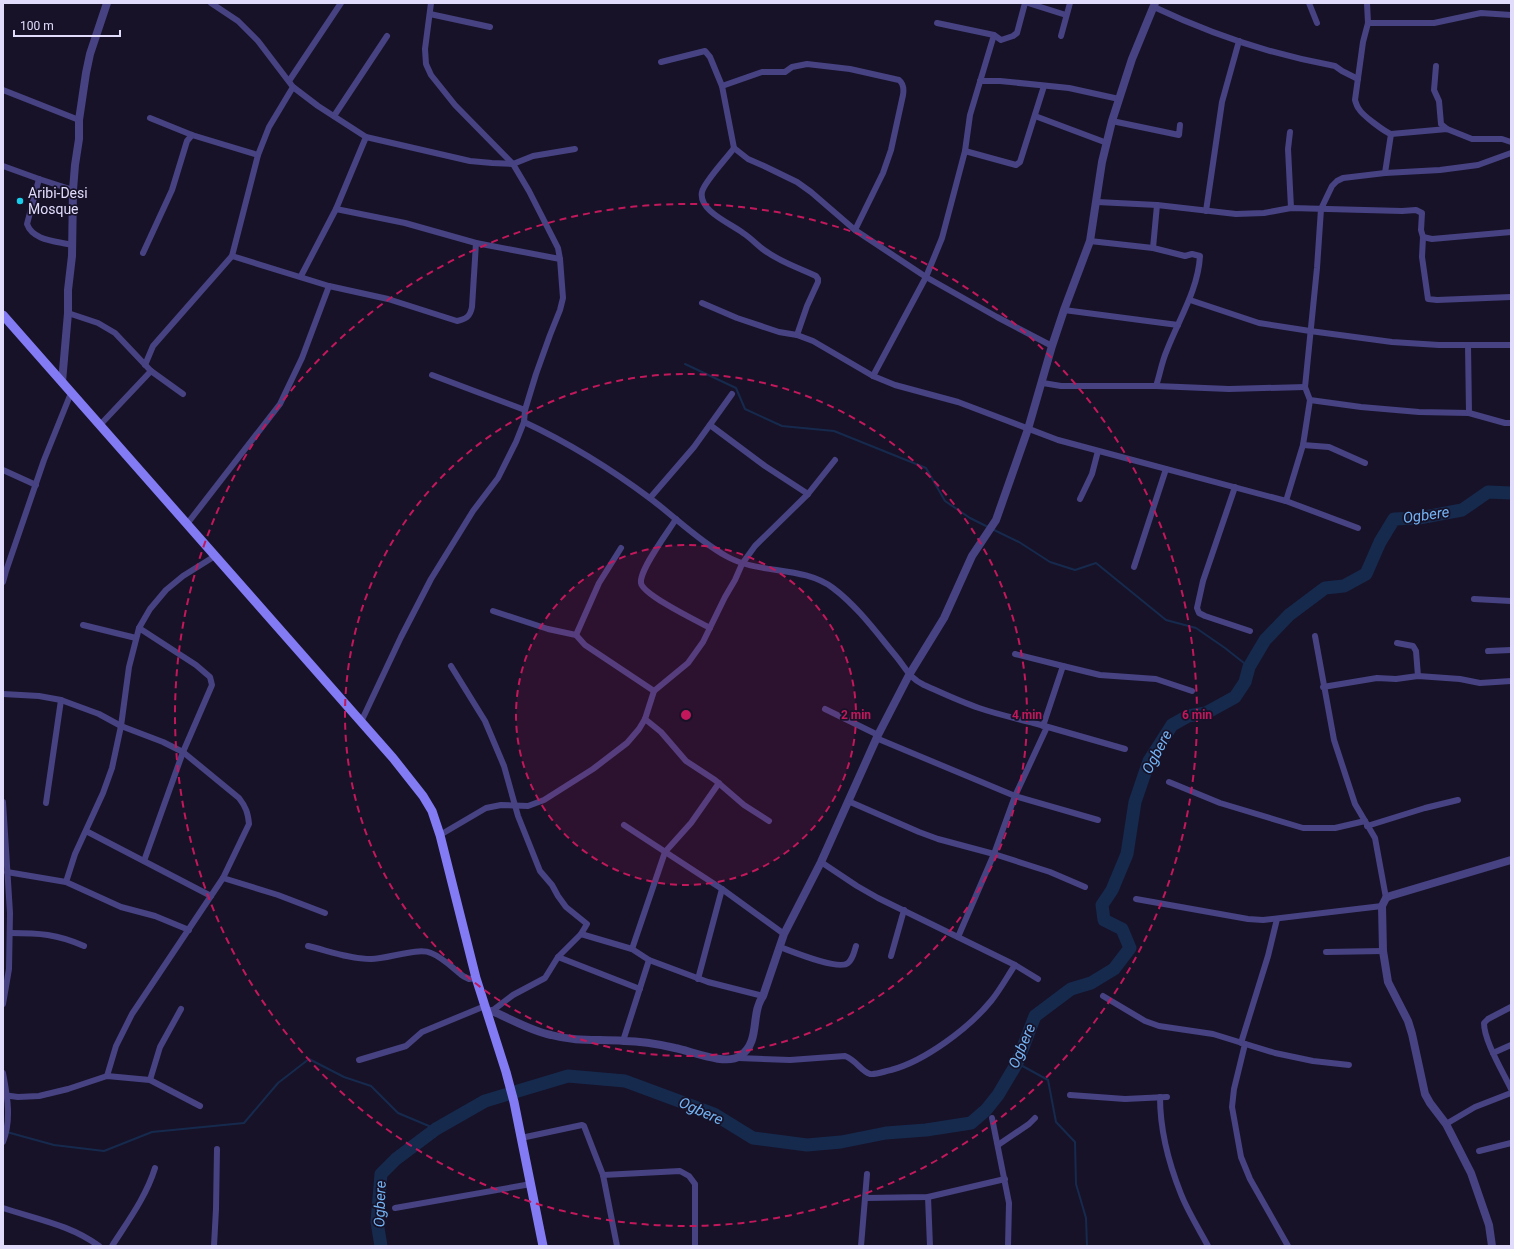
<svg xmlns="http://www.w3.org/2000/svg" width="1514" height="1249" viewBox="0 0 1514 1249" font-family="Roboto,sans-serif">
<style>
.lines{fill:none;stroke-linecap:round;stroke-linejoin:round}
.stream{stroke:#162a4e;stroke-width:2}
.river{stroke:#162a4e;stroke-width:13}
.minor{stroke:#474282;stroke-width:6}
.tertiary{stroke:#474282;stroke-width:8}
.secondary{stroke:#837bf3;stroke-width:9}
.ring{fill:none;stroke:#c2185b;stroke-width:2;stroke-dasharray:7 5}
.poi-dot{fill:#19ceeb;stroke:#171228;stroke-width:1.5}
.labels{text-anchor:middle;stroke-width:3.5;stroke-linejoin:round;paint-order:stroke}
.poi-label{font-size:14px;fill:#e1dcfc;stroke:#171228;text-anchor:start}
.water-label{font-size:15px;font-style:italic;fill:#73b3f3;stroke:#171228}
.centre{fill:#c2185b;stroke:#171228;stroke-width:2}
.ring-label{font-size:12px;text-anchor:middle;font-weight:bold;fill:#c2185b;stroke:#171228;stroke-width:3.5;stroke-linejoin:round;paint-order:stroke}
</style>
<rect width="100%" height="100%" fill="#171228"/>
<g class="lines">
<g class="stream">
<path d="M685 364 736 388 745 409 782 426 834 431 926 468 945 501 970 518 988 527"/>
<path d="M992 529 1019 542 1050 562 1075 570 1096 563 1166 620 1196 628 1225 648 1249 667"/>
<path d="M1017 1063 1048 1080 1056 1122 1075 1142 1076 1184 1086 1218 1087 1246"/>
<path d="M3 1131 54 1145 104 1151 152 1132 244 1123 278 1083 309 1059 344 1077 371 1086 398 1113 436 1129"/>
</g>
<path class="river" d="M381 1246 377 1222 381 1174 396 1159 436 1129 485 1101 568 1076 625 1081 714 1114 753 1138 807 1145 841 1142 886 1133 926 1130 971 1123 986 1110 998 1095 1017 1063 1035 1016 1071 989 1091 983 1114 969 1130 948 1122 929 1104 920 1102 905 1112 890 1127 854 1135 802 1149 761 1172 725 1188 716 1206 713 1235 697 1245 682 1249 667 1265 640 1289 615 1325 588 1344 586 1366 574 1380 542 1394 519 1419 518 1462 510 1488 492 1511 493"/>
<g class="minor">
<path d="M211 3 238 21 258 41 293 87 318 106 366 137 470 161 492 163 513 164 533 156 575 149"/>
<path d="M1028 3 1066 15"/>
<path d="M1309 3 1317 23"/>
<path d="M1367 3 1368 23 1363 42 1355 100C1356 103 1357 107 1359 109 1362 115 1385 132 1391 134L1385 173"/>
<path d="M1154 7C1211 34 1273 55 1335 66L1342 71 1358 79"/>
<path d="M430 14 490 27"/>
<path d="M937 23 994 35 1001 40 1013 36 1017 33 1025 3"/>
<path d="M1368 23H1434L1481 13 1511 15"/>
<path d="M1061 36 1070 3"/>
<path d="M661 62 705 51 710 57 722 86 734 148 748 159 764 166 797 182 811 192 855 230 926 277 997 317 1052 346"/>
<path d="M1436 66 1434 90 1439 101 1441 124 1447 129"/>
<path d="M289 81 341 3"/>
<path d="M980 81H1000L1069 88 1119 99"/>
<path d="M722 86 762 72H785L792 67 807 64 850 69 899 80C904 84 904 89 903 95L891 150 883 173 855 230"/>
<path d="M3 90 79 120"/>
<path d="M334 116 387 36"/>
<path d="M1035 116 1107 143"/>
<path d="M150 118 192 135 258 155"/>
<path d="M1112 121 1179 135 1180 125"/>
<path d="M1290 132 1288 149 1291 208"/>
<path d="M1391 134 1447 129 1472 139H1502L1511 142"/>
<path d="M734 148C727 158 704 182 702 192 698 211 732 224 743 233 751 238 757 245 764 250 780 262 799 268 816 276L818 279V282L807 306 797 335"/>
<path d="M965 151 1016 165 1020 162 1044 86"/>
<path d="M1511 153 1478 165 1440 170 1385 173 1343 178 1337 181 1332 186 1321 209 1317 268 1305 387 1310 400 1361 407 1419 412 1469 413 1505 423H1511"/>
<path d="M3 166 39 179 73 190"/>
<path d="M39 179 27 224C33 241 57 241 72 245"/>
<path d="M1097 202 1157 205 1236 214 1264 213 1291 208 1402 211 1416 210 1422 213 1421 230 1423 237 1422 257 1428 299 1437 300 1511 297"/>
<path d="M336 209 405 223 476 243 560 259"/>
<path d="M1206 211 1222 102 1239 41"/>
<path d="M1423 237 1432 239 1511 232"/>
<path d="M1090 241 1153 248 1185 256 1192 254 1200 256C1198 290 1179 319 1167 350 1162 361 1160 374 1156 386"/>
<path d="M1153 248 1157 205"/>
<path d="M143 253 172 190 187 141 192 135"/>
<path d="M232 256 329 286 388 299 457 321C466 319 470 317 472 307L476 243"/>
<path d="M301 276 336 209 366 137"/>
<path d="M1190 300 1259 323 1310 331 1392 342 1439 345H1511"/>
<path d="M702 303 737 318 779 332 797 335 813 341 873 376 895 385 958 402 1058 440 1286 501 1358 528"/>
<path d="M1064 310 1178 325"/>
<path d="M68 313 98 323 115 333 151 371 183 394"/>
<path d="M1468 345 1469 413"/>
<path d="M145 365 153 346 160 338 232 256 258 155 269 127 293 87"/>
<path d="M432 375 525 410"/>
<path d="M873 376 926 277 942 238 965 151 970 115 994 35"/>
<path d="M1043 383 1061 386H1156L1229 389 1305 387"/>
<path d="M524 422C569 443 611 469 651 499 676 518 699 541 726 556 759 575 802 565 833 588 857 606 876 632 895 655 906 668 908 677 924 685 942 693 961 702 979 708 999 715 1020 719 1041 725 1069 733 1097 741 1125 749"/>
<path d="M100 425 151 371"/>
<path d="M710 425 765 466 808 494"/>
<path d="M1303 445 1329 447 1365 463"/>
<path d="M3 470 36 485"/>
<path d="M1235 487 1203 581 1197 608 1199 613 1205 616 1250 631"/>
<path d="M650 498 694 447 732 394"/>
<path d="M1080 499 1092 474 1098 451"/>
<path d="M1286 501 1303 445 1310 400"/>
<path d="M676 519C668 532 639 570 641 583 643 595 697 621 710 628"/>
<path d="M187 524 280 404 302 358 329 286"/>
<path d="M1134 567 1166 469"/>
<path d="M3 582 6 571 44 460 71 393"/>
<path d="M1474 599 1511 601"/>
<path d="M493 611 548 629 576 635 585 645 654 691"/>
<path d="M83 625 136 638"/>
<path d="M139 628 196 665 210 677 212 685 183 752 144 861"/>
<path d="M576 635 599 583 621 548"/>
<path d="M1315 636 1334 740 1355 804 1375 838 1386 898"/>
<path d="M1397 643 1413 646 1416 651 1418 676"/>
<path d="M1488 651 1511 650"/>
<path d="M1015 654 1063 666"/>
<path d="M451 666 485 721 504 766 518 816 540 871 552 885 558 896 566 907 587 924 581 934 558 957 545 978 513 995 492 1011"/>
<path d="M1323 687 1377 678 1396 679 1418 676 1460 679 1480 683 1511 681"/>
<path d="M3 694 39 696 61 700 99 714 121 726 163 742 183 752 239 798C246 807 248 813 249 824L223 878 132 1014 116 1046 107 1076"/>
<path d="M825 709 878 735"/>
<path d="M645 719 661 732 686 761 715 780 744 805 769 821"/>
<path d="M361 722 401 637 431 579 473 511 498 478 516 442 524 422 525 410 536 374 550 335 560 310 563 298 560 259 558 248 529 191 513 164 455 105 431 75 426 64 425 49 431 3"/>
<path d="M1043 726 1063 666 1100 675 1156 679 1192 691"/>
<path d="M876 738 1015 796 1098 820"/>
<path d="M1169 782 1220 803 1303 828H1335L1365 821"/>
<path d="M848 801 919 832 938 839 994 854 1050 872 1085 887"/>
<path d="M3 802 10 913 9 969 3 1004"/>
<path d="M46 803 61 700"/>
<path d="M624 825 722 889 784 934"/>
<path d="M1367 826 1425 808 1458 800"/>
<path d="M86 831 211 896"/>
<path d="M440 835 486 808 501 805 528 806 544 800 593 769 627 743 639 729 645 719 654 691 688 663 703 642 725 597 735 580 742 564 755 546 808 494 835 460"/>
<path d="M821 862 857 886 878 898 1015 965 1038 979"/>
<path d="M7 872 66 882 121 907 155 916 189 930"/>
<path d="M223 878 278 895 325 913"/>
<path d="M66 882 75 854 103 793 112 768 121 726 129 667 139 628 150 609 166 590 183 576 215 556"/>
<path d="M1136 899 1248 919 1263 920 1382 906"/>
<path d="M10 933C39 933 57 934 84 946"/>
<path d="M581 934 632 949 649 960 708 982 763 996"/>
<path d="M958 937 994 854 1015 796 1047 727"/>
<path d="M308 946C329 951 350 959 371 959 388 959 418 947 431 953 442 957 454 969 463 976L469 979 476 978"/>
<path d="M780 947C791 951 839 971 848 963 853 959 854 952 856 946"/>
<path d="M632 949 665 852 691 823 719 783"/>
<path d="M1326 952 1383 951"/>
<path d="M891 956 904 910"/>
<path d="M558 957 640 989"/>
<path d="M698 979 722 889"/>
<path d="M1103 996 1145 1021 1159 1026 1213 1034 1275 1053 1313 1061 1349 1065"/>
<path d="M1511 1007 1488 1019 1484 1023C1484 1041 1503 1072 1511 1089"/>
<path d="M623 1041 649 960"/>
<path d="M1241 1043 1268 956 1277 919"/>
<path d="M1245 1044 1234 1089 1232 1107 1241 1157 1250 1179 1288 1246"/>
<path d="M1493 1053 1511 1045"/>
<path d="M738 1058 790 1060 845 1056C856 1060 861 1071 870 1074 876 1075 885 1071 891 1070 925 1061 969 1028 991 1001 1000 990 1007 977 1015 965"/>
<path d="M359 1060 406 1046 422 1032 485 1006"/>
<path d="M3 1073C7 1095 12 1119 3 1142"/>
<path d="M150 1080 160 1047 181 1009"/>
<path d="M3 1095 18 1097 39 1096 68 1089 107 1076 150 1080 200 1106"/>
<path d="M1070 1095 1125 1099 1167 1097"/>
<path d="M1160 1097C1160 1130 1169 1164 1181 1194 1188 1212 1199 1229 1208 1246"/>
<path d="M992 1118 1009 1203 1008 1246"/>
<path d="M1446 1124 1475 1107 1511 1093"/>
<path d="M521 1138 582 1125 584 1126 603 1175 617 1246"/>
<path d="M998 1145 1029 1124 1035 1118"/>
<path d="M1479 1151 1511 1143"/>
<path d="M603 1175 680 1171 689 1176 695 1184V1246"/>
<path d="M928 1197 930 1246"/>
<path d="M866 1198 928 1197 1005 1179"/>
<path d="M3 1208C36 1219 71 1225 99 1246"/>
<path d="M395 1208 531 1184"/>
<path d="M112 1246C128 1221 146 1197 155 1168"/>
<path d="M214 1246 216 1209 217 1149"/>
<path d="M861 1246 867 1174"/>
</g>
<g class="tertiary">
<path d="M62 382 68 313V290L72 256 73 190 75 165 79 139V120L86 73 90 54 107 3"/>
<path d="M488 1012 492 1011C511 1019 531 1031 551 1035 577 1042 598 1039 624 1041 641 1041 658 1044 675 1048 691 1051 726 1066 740 1056 761 1042 750 1014 763 996L784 934 821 862 878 735 909 675 944 618 972 556 996 520 1028 429 1052 346 1064 310 1090 241 1102 162 1112 121 1132 59 1155 3"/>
<path d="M1492 1246 1489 1225 1471 1173 1446 1124 1430 1103 1425 1094 1412 1034 1408 1021 1388 982 1383 951 1382 906 1386 898 1390 896 1511 860"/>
</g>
<path class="secondary" d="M3 315 393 758 423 796 432 811 440 835 476 978 506 1072 514 1102 543 1246"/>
</g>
<circle cx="686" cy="715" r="170" fill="#c2185b" fill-opacity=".12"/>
<g class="ring">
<circle cx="686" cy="715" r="170"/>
<circle cx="686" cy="715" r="341"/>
<circle cx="686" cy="715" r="511"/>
</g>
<circle class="poi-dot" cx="20" cy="201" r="4"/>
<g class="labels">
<g class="poi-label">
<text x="28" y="198">Aribi-Desi<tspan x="28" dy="16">Mosque</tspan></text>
</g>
<g class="water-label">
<text transform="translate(1426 515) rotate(-8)" y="5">Ogbere</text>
<text transform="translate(1157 752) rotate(-62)" y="5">Ogbere</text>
<text transform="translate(1022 1046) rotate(-67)" y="5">Ogbere</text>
<text transform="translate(701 1111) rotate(24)" y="5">Ogbere</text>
<text transform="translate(380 1204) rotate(-88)" y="5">Ogbere</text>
</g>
</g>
<circle cx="686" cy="715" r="6" class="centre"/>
<g class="ring-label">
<text x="856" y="719">2 min</text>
<text x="1027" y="719">4 min</text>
<text x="1197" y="719">6 min</text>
</g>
<rect width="1514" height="1249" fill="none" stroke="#e1dcfc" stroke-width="8"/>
<path d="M14 30v6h106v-6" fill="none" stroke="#e1dcfc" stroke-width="2"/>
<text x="20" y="30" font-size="12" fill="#e1dcfc" stroke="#171228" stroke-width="3" paint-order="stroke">100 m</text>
</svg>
